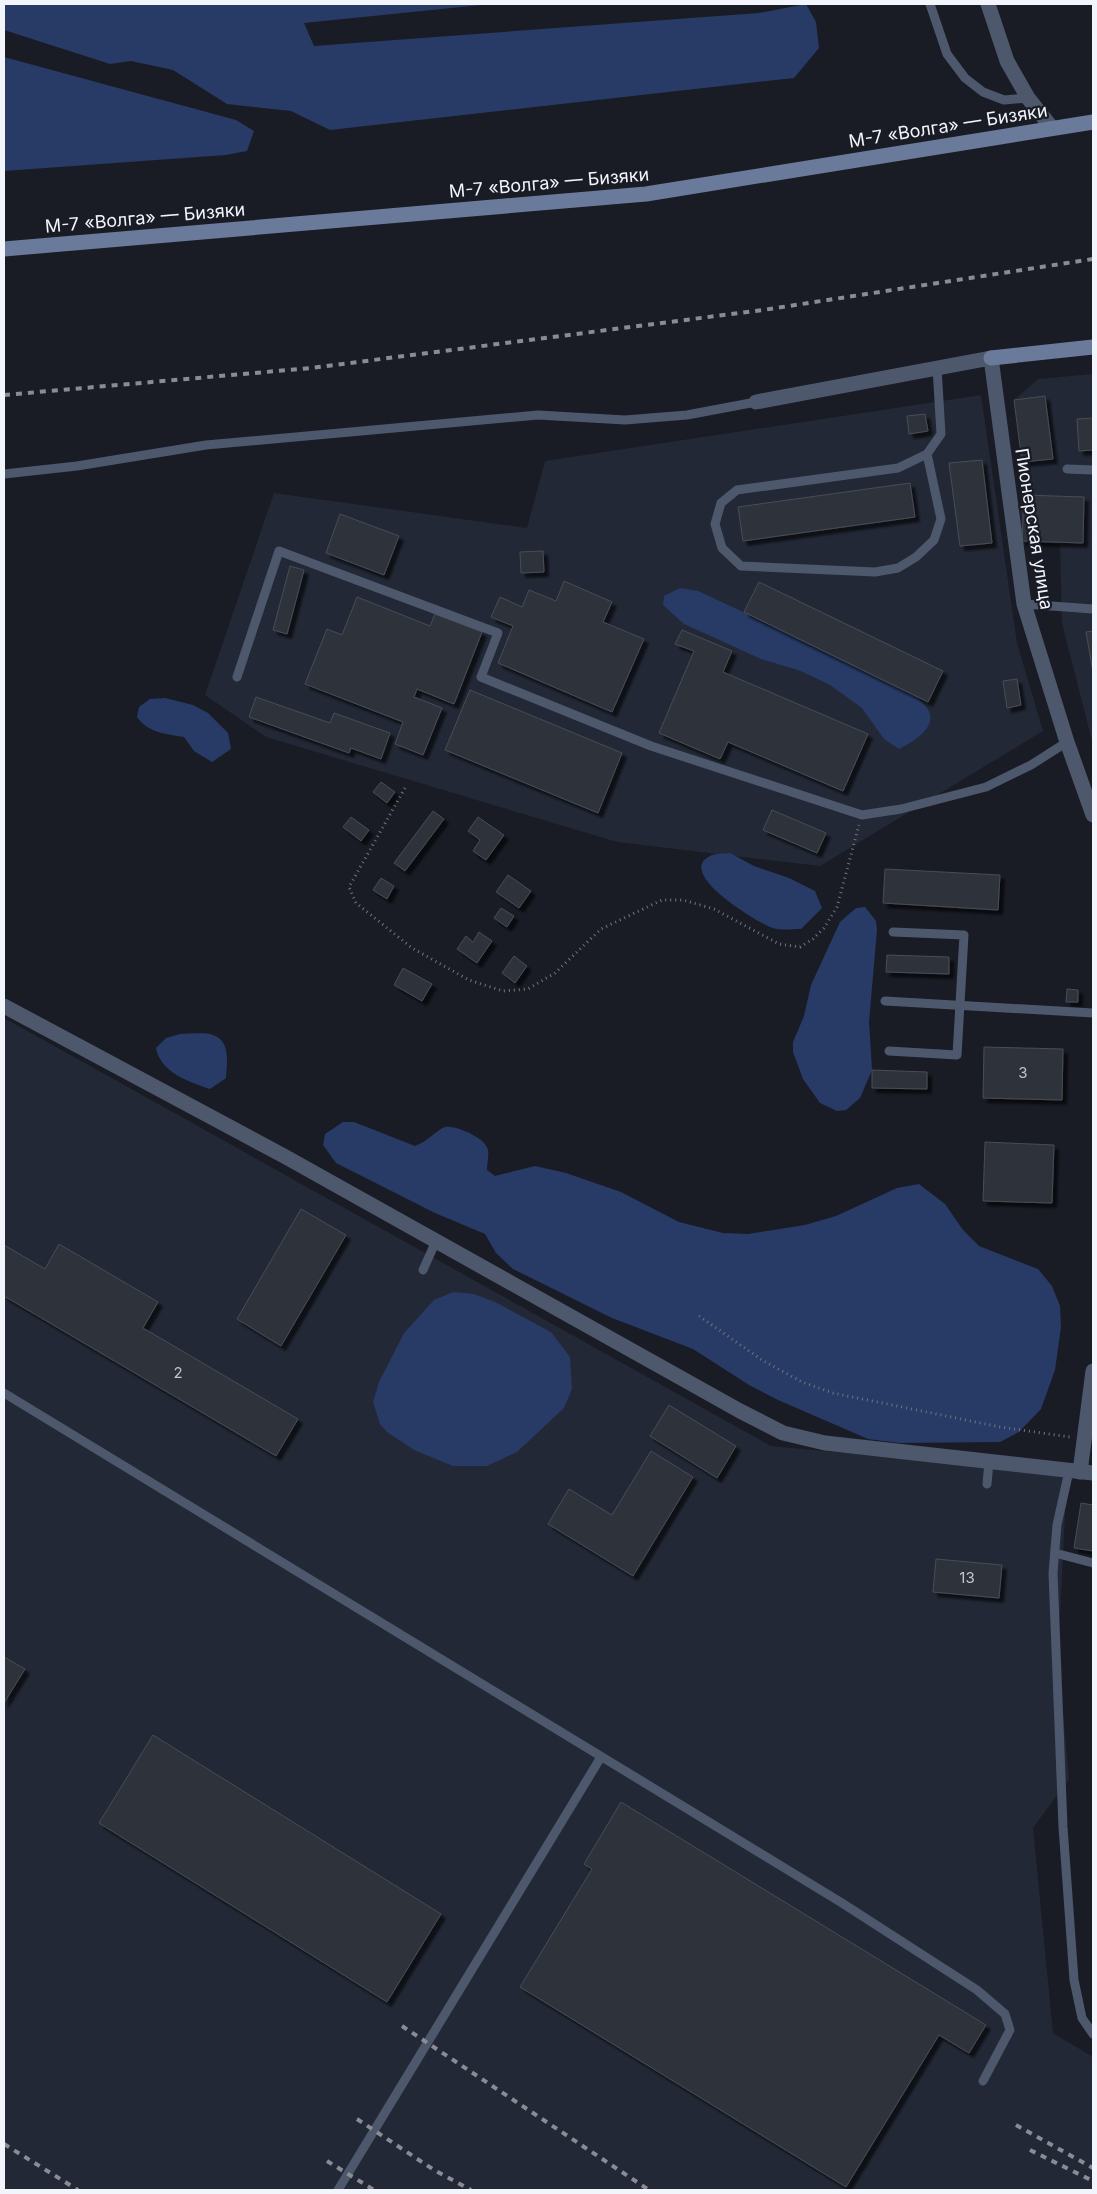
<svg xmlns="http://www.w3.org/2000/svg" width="1097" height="2194" viewBox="0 0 1097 2194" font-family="Inter,sans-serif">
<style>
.built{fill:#222835}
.green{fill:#283a66}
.building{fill:#2e333b;stroke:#484c56;filter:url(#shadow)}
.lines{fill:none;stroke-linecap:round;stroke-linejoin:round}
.path{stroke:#72757d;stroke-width:3;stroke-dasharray:1 4;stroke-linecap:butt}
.lane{stroke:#4e586d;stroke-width:9}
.street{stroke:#4e586d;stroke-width:15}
.secondary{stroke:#6a7a9b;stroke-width:15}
.rail{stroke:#898c94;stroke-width:4;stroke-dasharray:6 6;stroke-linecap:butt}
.labels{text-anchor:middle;stroke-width:4.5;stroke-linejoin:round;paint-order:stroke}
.number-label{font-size:15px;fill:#c1c4cb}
.street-label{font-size:18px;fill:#f2f5fb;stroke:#191c25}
</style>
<defs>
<filter id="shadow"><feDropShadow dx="4.5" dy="4.5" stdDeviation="1" flood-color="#0009"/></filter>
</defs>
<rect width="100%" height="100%" fill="#191c25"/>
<g class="built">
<path d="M1093 374V745L1062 623 1060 544 1020 541 1022 462 1014 400 1038 379Z"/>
<path d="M981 395 1017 643 1043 731 820 866 617 842 266 737 205 695 274 493 527 528 545 461Z"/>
<path d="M4 1018 771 1446 1067 1474 1058 1656 1069 1779 1033 1828 1053 2033 1093 2057V2190H4Z"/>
</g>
<g class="green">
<path d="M4 4H491L304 23 314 46 759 13 806 4 816 22 819 48 794 78 330 130 291 111 227 104 173 70 131 61 110 64 4 30Z"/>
<path d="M4 57 236 120 254 131 247 151 226 155 4 171Z"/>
<path d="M680 588 698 591 907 688C913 695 922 701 927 708 940 726 913 742 899 749L884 739 862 708 830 685 801 671 761 659 684 624 663 605 664 596Z"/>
<path d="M165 698 193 705 208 713 228 733 231 749 212 762 194 751 184 737C166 734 148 733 137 717L139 707 150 699Z"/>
<path d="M730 853 754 866 789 878 815 891 822 908 801 929C791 929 779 931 770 927 756 921 675 873 710 856 715 853 724 854 730 853Z"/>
<path d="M865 907 876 921 877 930 869 1022 872 1070 860 1098 846 1110 837 1111 820 1103 803 1079 793 1052V1042L804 1016 811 985 840 922 856 908Z"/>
<path d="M180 1034C190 1034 204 1032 213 1035 231 1041 227 1064 226 1078L210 1089C189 1082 160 1072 156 1048L166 1038Z"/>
<path d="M343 1122H354L415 1146C427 1142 438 1129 445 1127 456 1125 486 1138 488 1150 489 1156 487 1164 487 1170L495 1176 535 1166 566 1173 621 1192 679 1222 723 1233 748 1234 805 1225 836 1216 897 1188 919 1184 945 1204 963 1230 979 1246 1038 1269 1052 1286 1060 1306 1061 1327 1055 1370 1041 1409 1019 1432 1000 1442 900 1443 868 1439 778 1400 749 1385 693 1349 612 1318 513 1269 496 1253 485 1234 435 1213 336 1163 323 1145 325 1134Z"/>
<path d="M453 1292 474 1294 495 1302 551 1332 570 1357 572 1389 564 1408 517 1452 487 1466H453L414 1450 387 1432 380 1424 373 1402 379 1382 404 1333 434 1300Z"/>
</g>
<g class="building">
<path d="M1045 396 1053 459 1022 462 1014 400Z"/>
<path d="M925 414 928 431 909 434 907 416Z"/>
<path d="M1093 418V450L1079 451 1077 419Z"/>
<path d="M982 460 992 543 960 546 949 463Z"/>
<path d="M910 483 915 517 743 541 738 507Z"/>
<path d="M1024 495 1084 497 1083 543 1022 541Z"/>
<path d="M340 514 399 536 384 575 326 553Z"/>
<path d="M543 551 544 572 521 573 520 552Z"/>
<path d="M290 566 304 570 287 634 273 630Z"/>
<path d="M564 581 612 602 603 622 644 639 612 712 498 663 513 626 491 617 500 597 522 607 529 590 556 601Z"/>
<path d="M759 582 943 671 928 702 744 612Z"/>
<path d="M357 597 430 626 435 614 482 632 454 704 417 689 414 697 442 708 423 755 395 744 403 722 305 684 327 629 342 635Z"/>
<path d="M682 630 732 651 723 672 868 734 843 791 728 742 720 759 659 733 694 651 675 644Z"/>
<path d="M1093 631V672L1086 632Z"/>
<path d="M1017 679 1021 705 1007 708 1003 681Z"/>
<path d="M470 690 622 753 598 813 445 750Z"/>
<path d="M256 697 330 723 334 713 390 733 381 759 351 748 349 753 249 717Z"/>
<path d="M381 782 395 792 387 803 373 792Z"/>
<path d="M772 810 826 833 817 853 763 830Z"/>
<path d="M433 811 444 819 405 871 394 863Z"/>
<path d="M351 817 369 830 361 841 343 827Z"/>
<path d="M478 817 504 835 486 860 473 851 480 840 468 831Z"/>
<path d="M885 869 1000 875 998 910 883 903Z"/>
<path d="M508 875 531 891 519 908 496 892Z"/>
<path d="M381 878 394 886 387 899 373 890Z"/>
<path d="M501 908 514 916 507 927 494 918Z"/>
<path d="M479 932 492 941 477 963 457 949 466 936 473 942Z"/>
<path d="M887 955 949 957V974L886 972Z"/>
<path d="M514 956 527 966 515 983 502 973Z"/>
<path d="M403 968 432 984 422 1001 394 985Z"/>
<path d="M1067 989 1078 990V1002H1066Z"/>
<path d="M984 1047 1063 1049 1062 1100 983 1098Z"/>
<path d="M872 1070 927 1072V1089L872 1088Z"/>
<path d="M985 1142 1054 1145 1052 1203 983 1201Z"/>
<path d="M301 1209 346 1235 281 1346 237 1319Z"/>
<path d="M59 1244 158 1302 143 1328 298 1419 276 1456 4 1296V1245L45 1269Z"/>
<path d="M669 1405 736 1446 717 1478 650 1436Z"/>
<path d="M651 1451 693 1477 633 1576 548 1524 569 1489 612 1515Z"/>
<path d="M1081 1503 1093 1505V1551L1074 1548Z"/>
<path d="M936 1559 1002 1565 999 1598 933 1592Z"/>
<path d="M4 1657 25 1669 4 1703Z"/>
<path d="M153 1735 441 1914 387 2002 99 1823Z"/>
<path d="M621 1802 986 2025 969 2053 939 2035 846 2187 520 1987 592 1869 584 1864Z"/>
</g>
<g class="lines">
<g class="path">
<path d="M405 788 349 887 356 903 412 948 469 980 503 991 528 989 555 973 601 929 662 900H683L714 909 779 944 800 947 813 939 824 928 837 907 859 825"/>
<path d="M699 1316 762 1360 802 1382 833 1393 1000 1427 1070 1437"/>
</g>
<g class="lane">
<path d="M930 4 947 54 965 78 983 92 1004 100 1028 98"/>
<path d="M927 454 941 519 934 540 916 557 898 568 875 572 741 566 722 548 715 524 721 503 737 490 898 468 927 454 941 434 937 368"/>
<path d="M1067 469 1093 470"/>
<path d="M4 474 77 466 206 445 538 415 625 420 687 415 756 402"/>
<path d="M1024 604 1093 609"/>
<path d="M237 677 279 551 498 633 481 677 651 746 862 815 901 809 986 787 1031 765 1067 742"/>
<path d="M885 1001 1093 1013"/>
<path d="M889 1051 957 1055 964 935 893 932"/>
<path d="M423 1270 436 1241"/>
<path d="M4 1393 842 1903 977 1990 1005 2014 1010 2030 983 2081"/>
<path d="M1069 1471 1057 1525 1053 1573 1063 1827 1074 1980 1082 2018 1093 2034"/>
<path d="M987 1484 989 1462"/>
<path d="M1055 1553 1093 1563"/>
<path d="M338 2190 601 1757"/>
</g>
<g class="street">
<path d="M988 4 1007 61 1028 98 1052 128"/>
<path d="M756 402 991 358 1024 604 1067 742 1093 815"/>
<path d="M4 1006 284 1156 740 1411 783 1433 825 1443 1093 1473"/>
<path d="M1080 1472 1093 1371"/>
</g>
<g class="secondary">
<path d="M4 249 646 194 1093 122"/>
<path d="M991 358 1093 347"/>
</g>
<g class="rail">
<path d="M4 395 311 368 763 310 1093 259"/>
<path d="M402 2026 649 2190"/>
<path d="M357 2119 434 2170 471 2190"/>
<path d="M1016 2125 1093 2168"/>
<path d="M4 2144 78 2190"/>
<path d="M1030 2150 1093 2181"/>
<path d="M327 2161 374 2190"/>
</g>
</g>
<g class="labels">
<g class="number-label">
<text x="1023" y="1078">3</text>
<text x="178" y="1378">2</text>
<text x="967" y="1583">13</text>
</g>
<g class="street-label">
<text transform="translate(948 126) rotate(-9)" y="6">М-7 «Волга» — Бизяки</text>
<text transform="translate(549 183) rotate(-5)" y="6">М-7 «Волга» — Бизяки</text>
<text transform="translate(145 218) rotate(-5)" y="6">М-7 «Волга» — Бизяки</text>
<text transform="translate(1034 529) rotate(81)" y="6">Пионерская улица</text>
</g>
</g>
<rect width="1097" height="2194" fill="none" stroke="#f2f5fb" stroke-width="10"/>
</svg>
